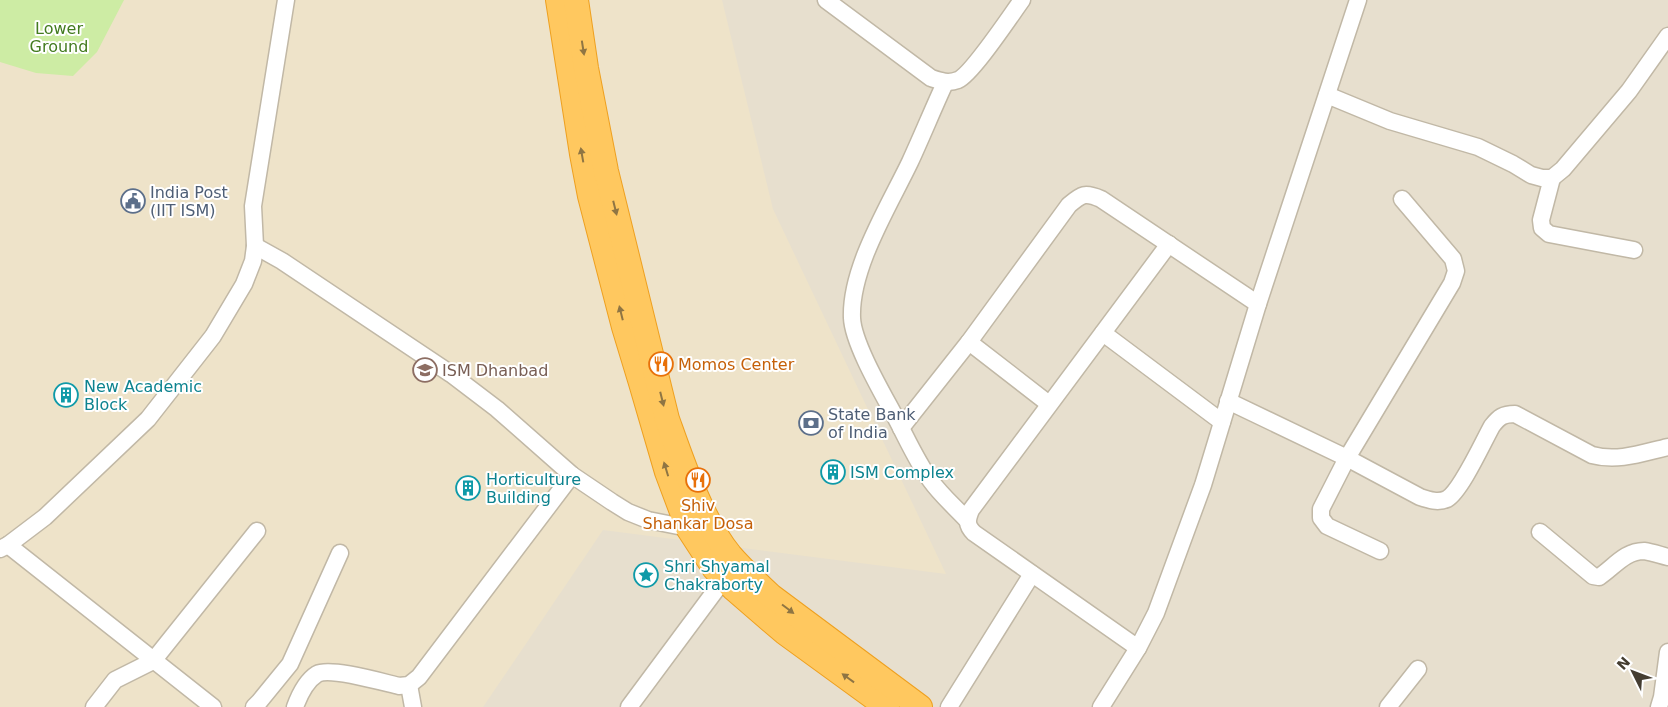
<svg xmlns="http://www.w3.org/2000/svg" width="1668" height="707" viewBox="0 0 1668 707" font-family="'DejaVu Sans',sans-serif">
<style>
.residential{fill:#e7dfce}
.education{fill:#eee3c9}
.park{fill:#cdeca4}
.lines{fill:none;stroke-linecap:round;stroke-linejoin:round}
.minor-casing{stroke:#c1b8a6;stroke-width:19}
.highway-casing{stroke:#eea020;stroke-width:26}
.minor{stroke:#fff;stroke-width:16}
.highway{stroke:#ffc85f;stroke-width:24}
.oneway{fill:#8f7543}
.labels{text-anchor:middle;stroke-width:4;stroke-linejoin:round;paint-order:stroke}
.park-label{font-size:16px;fill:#437b1f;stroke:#fff}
.service-label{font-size:16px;fill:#4e5e75;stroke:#fff;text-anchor:start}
.food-label{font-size:16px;fill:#c56008;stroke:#fff;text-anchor:start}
.education-label{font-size:16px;fill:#785e54;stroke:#fff;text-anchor:start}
.culture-label{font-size:16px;fill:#0d838f;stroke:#fff;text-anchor:start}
</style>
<rect width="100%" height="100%" fill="#f3ede1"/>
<rect class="residential" x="0" y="0" width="1668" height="707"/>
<path class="education" d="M0 0H722L773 209 946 574 603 530 483 707H0Z"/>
<path class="park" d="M0 0H124L97 52 73 76 36 73 0 62Z"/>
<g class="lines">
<g class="minor-casing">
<g id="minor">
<path d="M826 0 931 78C940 81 948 84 958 80 972 74 1011 15 1022 0"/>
<path d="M945 83C933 109 922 136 910 162 889 206 850 268 852 318 853 342 880 389 892 411 905 434 915 459 931 481 941 495 955 507 967 520"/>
<path d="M1327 95 1390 121 1478 147 1513 164 1531 175 1542 178H1552L1563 169 1629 91 1668 36"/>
<path d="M1552 178 1541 220 1542 228 1549 234 1634 250"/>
<path d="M255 246 282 261 451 374 497 409 572 475 612 502 628 512 648 520 688 528H694"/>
<path d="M1103 333 1222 422"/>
<path d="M969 342 1049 404"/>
<path d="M1228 401 1347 458 1420 497C1429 500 1438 503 1447 499 1461 491 1483 442 1492 426 1499 417 1503 414 1515 414L1592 455C1618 462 1642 453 1668 447"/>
<path d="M901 428 969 342 1069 205C1082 194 1085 192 1101 199L1258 304"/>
<path d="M1540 532 1593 576 1599 577C1614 567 1625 551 1644 551 1652 552 1660 555 1668 557"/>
<path d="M8 545 213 707"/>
<path d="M0 549 8 545 45 517 148 419 213 336 244 284 253 261 255 246 253 206 286 0"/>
<path d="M1380 551 1327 526 1321 518V509L1347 458 1452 283 1456 271 1453 259 1402 199"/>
<path d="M1138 648 974 533C966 525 967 520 971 510L1169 244"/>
<path d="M409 685 413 707"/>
<path d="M94 707 115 680 153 661 257 531"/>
<path d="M254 707 259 702 290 664 340 553"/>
<path d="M295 707C299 696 306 681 317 674 330 667 382 682 399 686L409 685 419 677 572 475"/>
<path d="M629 707 724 579"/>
<path d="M949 707 1032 574"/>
<path d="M1101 707 1138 648 1156 613 1203 485 1258 304 1358 0"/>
<path d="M1388 707 1418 669"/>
<path d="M1659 707 1662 697 1668 652"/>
</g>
</g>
<g class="highway-casing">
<g id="highway">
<path d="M558 0 582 154 590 196 624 327 641 383 667 472 688 528 714 568 734 589 784 632 887 707"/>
<path d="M576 0 586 68 606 171 667 419C682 461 702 521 730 555 743 570 757 583 771 596L920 707"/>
</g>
</g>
<use href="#minor" class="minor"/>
<use href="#highway" class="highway"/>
</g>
<defs><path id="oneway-solid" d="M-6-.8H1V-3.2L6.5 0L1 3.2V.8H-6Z" transform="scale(1.25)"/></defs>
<g class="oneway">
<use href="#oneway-solid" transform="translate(583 48) rotate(81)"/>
<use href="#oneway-solid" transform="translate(582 155) rotate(-100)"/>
<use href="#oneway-solid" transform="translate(615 208) rotate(76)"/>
<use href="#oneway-solid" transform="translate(621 313) rotate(-104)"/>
<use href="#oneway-solid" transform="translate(662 399) rotate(76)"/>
<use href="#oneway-solid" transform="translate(666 469) rotate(-107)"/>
<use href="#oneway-solid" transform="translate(788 609) rotate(37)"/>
<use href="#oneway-solid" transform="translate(848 678) rotate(-144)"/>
</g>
<defs>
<g id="civic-ring" transform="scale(1.25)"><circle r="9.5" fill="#fff" stroke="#5c6f8a" stroke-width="1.5"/><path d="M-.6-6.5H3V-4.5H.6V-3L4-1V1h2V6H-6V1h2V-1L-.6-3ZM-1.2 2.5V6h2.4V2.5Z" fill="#5c6f8a"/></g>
<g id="restaurant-ring" transform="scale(1.25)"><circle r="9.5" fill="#fff" stroke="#e8710a" stroke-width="1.5"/><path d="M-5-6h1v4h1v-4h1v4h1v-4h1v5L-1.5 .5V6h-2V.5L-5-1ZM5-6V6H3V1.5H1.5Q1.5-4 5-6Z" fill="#e8710a"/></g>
<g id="university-ring" transform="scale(1.25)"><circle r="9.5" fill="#fff" stroke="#8d6e63" stroke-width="1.5"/><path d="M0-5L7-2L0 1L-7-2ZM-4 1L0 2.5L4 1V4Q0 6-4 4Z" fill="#8d6e63"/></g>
<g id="building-ring" transform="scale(1.25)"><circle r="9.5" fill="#fff" stroke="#0f9aa8" stroke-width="1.5"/><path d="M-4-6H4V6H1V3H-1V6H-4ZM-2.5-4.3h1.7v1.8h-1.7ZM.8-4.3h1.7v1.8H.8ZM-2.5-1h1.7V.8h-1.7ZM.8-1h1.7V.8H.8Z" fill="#0f9aa8"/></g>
<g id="bank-ring" transform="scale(1.25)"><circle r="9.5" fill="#fff" stroke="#5c6f8a" stroke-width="1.5"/><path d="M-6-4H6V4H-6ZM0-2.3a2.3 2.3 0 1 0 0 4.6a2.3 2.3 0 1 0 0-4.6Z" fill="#5c6f8a"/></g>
<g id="sight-ring" transform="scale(1.25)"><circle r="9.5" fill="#fff" stroke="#0f9aa8" stroke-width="1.5"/><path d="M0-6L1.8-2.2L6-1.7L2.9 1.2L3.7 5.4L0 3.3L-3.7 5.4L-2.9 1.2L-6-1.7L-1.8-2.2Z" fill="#0f9aa8"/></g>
</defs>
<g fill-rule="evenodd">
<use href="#civic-ring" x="133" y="201"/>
<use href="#restaurant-ring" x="661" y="364"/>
<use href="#university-ring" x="425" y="370"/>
<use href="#building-ring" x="66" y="395"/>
<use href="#bank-ring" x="811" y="423"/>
<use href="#building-ring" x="833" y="472"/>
<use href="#restaurant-ring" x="698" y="480"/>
<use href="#building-ring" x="468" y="488"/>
<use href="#sight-ring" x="646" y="575"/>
</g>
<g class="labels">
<g class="park-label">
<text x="59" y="34">Lower<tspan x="59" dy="18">Ground</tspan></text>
</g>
<g class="service-label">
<text x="150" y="198">India Post<tspan x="150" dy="18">(IIT ISM)</tspan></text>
<text x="828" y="420">State Bank<tspan x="828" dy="18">of India</tspan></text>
</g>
<g class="food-label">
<text x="678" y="370">Momos Center</text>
<text x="698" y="511" text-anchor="middle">Shiv<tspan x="698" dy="18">Shankar Dosa</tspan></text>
</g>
<g class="education-label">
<text x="442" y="376">ISM Dhanbad</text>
</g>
<g class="culture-label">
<text x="84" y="392">New Academic<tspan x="84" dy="18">Block</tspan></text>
<text x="850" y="478">ISM Complex</text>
<text x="486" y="485">Horticulture<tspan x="486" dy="18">Building</tspan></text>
<text x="664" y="572">Shri Shyamal<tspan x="664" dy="18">Chakraborty</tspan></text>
</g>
</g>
<g transform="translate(1633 672) rotate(312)" stroke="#ffffff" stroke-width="4" paint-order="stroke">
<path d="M0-4L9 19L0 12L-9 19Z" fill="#443d31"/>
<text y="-8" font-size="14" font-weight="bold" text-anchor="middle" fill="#443d31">N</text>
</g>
</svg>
